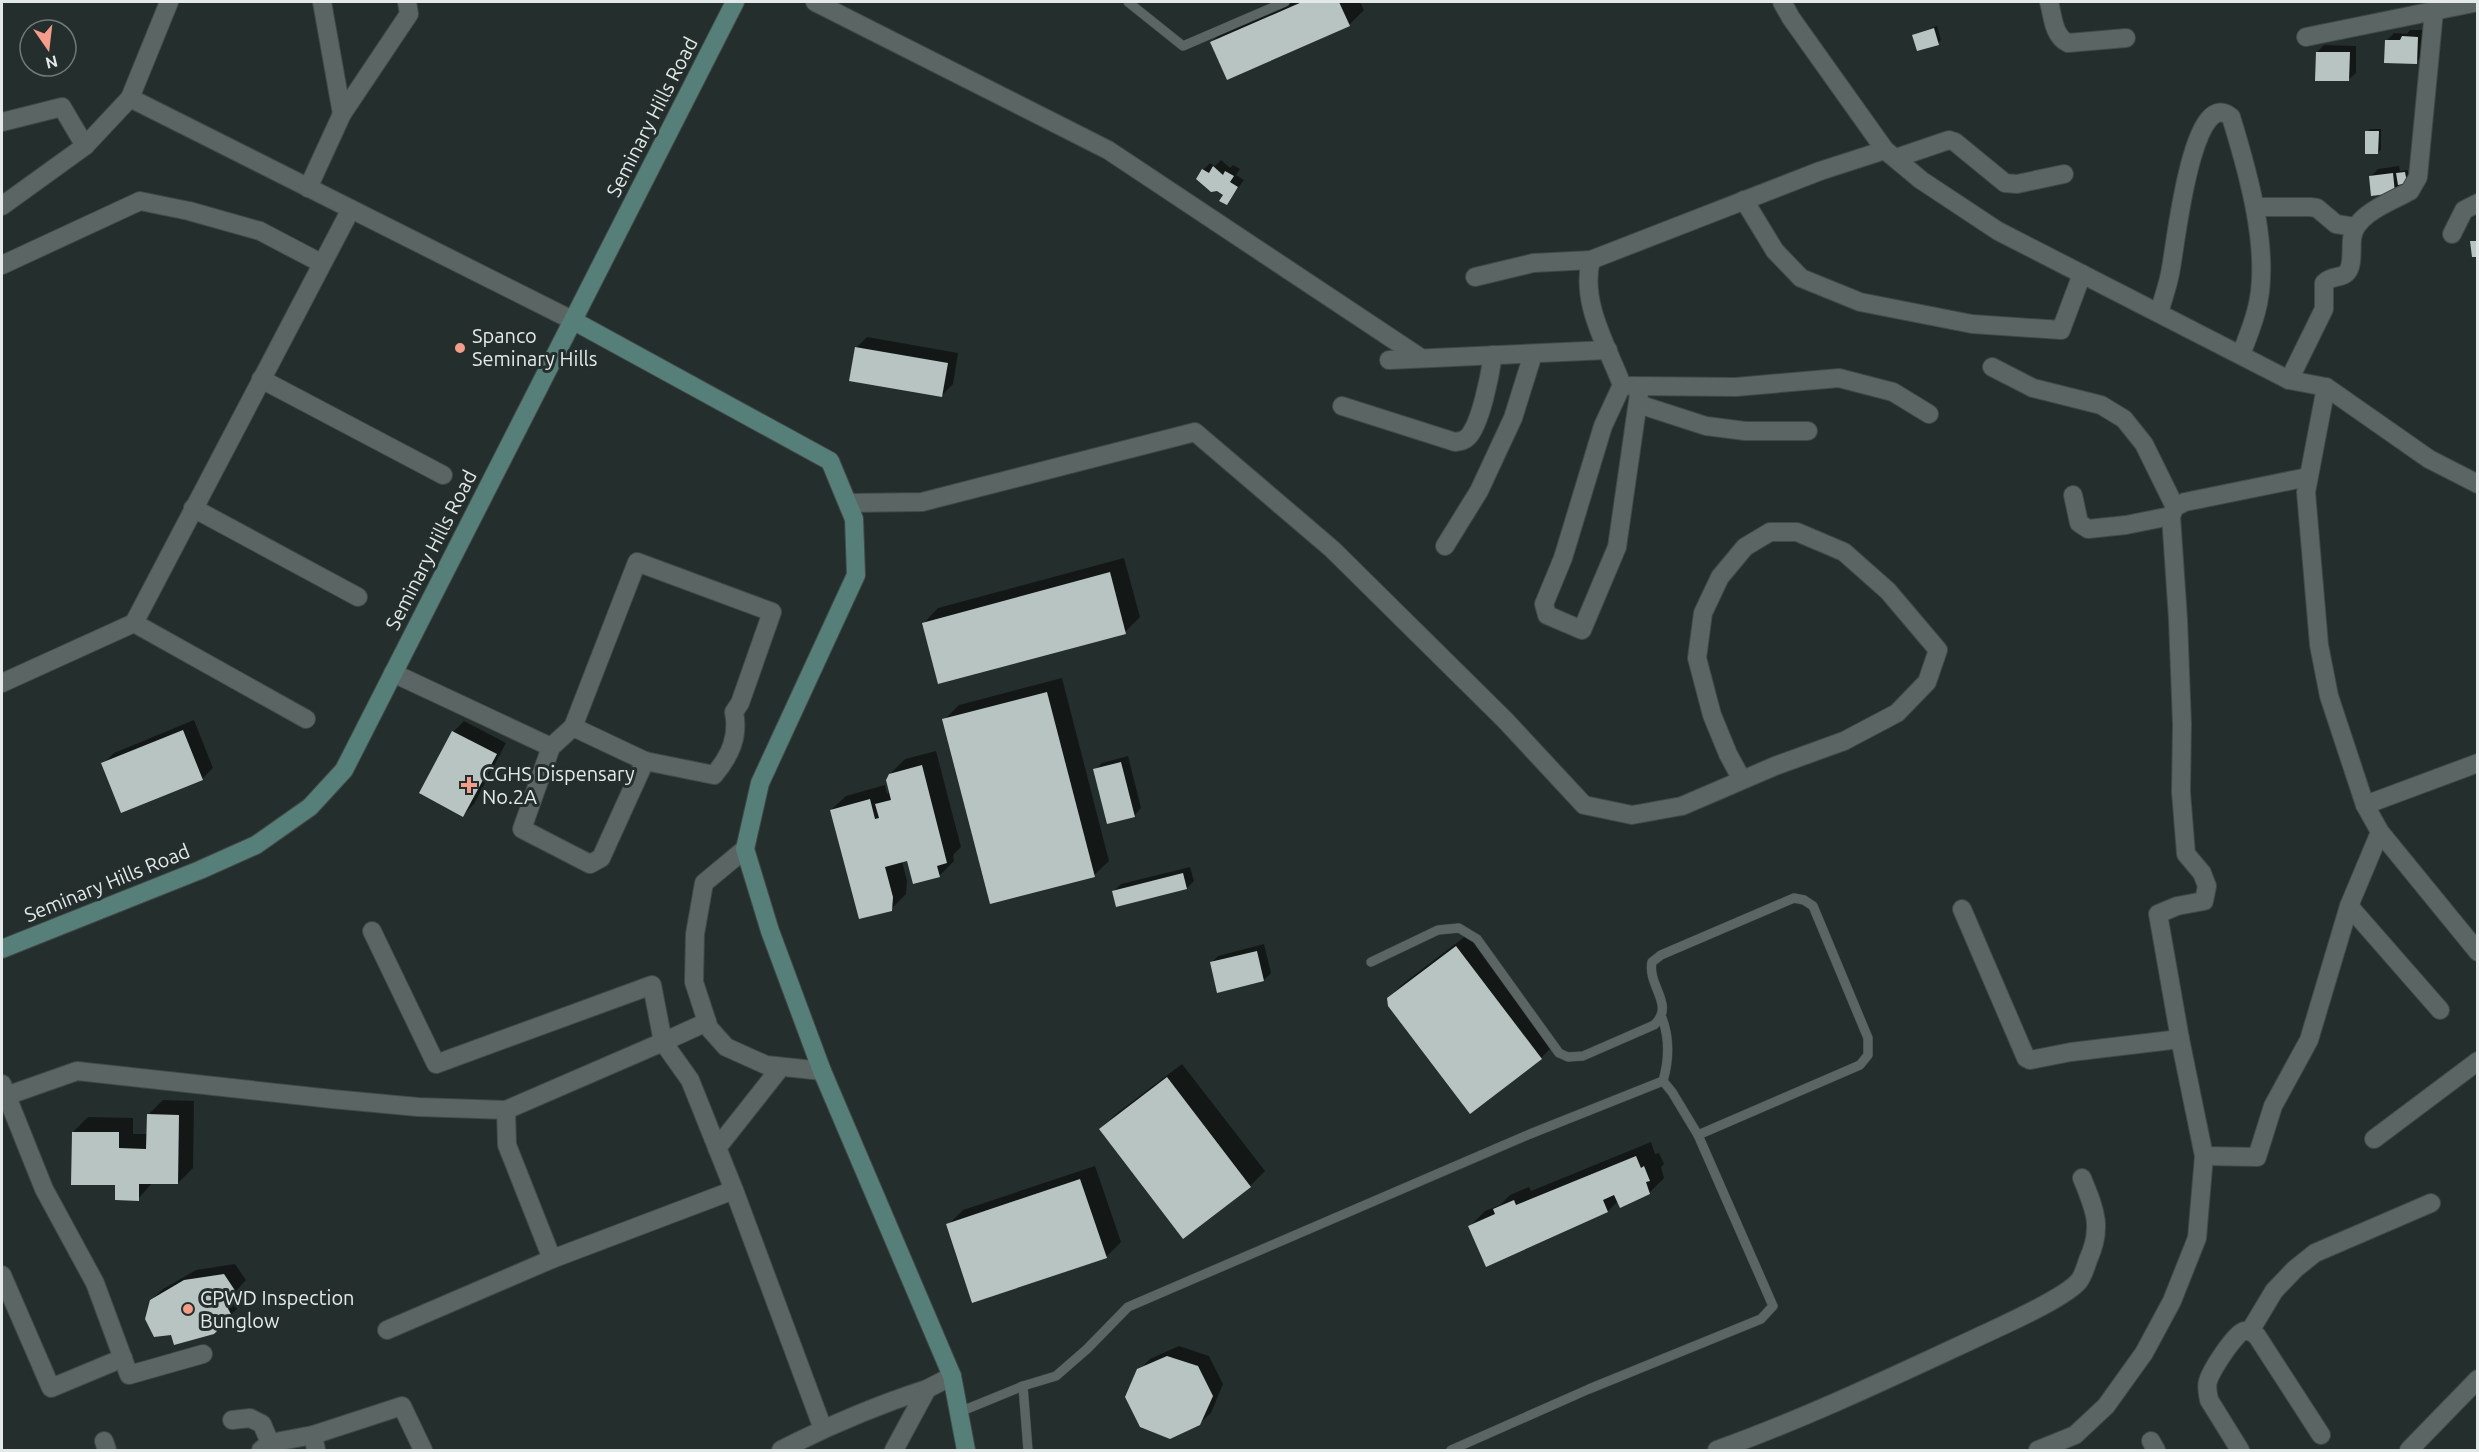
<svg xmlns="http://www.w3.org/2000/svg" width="2479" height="1452" viewBox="0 0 2479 1452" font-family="Ubuntu,sans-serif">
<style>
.shadow{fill:#0007}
.building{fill:#b8c4c2}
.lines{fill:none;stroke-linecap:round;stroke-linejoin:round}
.lane-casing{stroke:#404947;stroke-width:10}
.street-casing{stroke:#404947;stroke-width:20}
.secondary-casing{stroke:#404947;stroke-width:20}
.lane{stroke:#5b6563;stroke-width:9}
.street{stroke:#5b6563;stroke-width:18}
.secondary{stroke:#567f79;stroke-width:18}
.poi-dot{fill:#f49d8b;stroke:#242e2c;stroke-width:2}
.labels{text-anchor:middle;stroke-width:6;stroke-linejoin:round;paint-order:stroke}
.street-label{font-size:20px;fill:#e3e9e8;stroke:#242e2c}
.poi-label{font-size:20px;fill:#e3e9e8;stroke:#242e2c;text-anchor:start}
</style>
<rect width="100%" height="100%" fill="#242e2c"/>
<g class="shadow">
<path d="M1285 2H1360L1364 10 1349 25 1212 42 1226 27Z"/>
<path d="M1937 26 1941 40 1938 43 1913 35Z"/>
<path d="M2410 30H2424L2423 55 2416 62 2387 40 2394 33 2407 34Z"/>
<path d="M2324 45 2356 46V73L2348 80 2317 52Z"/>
<path d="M2370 129H2381V150L2377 153 2367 132Z"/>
<path d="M1221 160 1230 168 1233 165 1240 169 1236 175 1244 180 1226 204 1225 194 1203 170 1210 163 1215 166Z"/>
<path d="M2399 166 2400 171 2408 170 2409 179 2401 183 2394 192 2371 176 2378 169Z"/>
<path d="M867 337 958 353 953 384 942 395 856 348Z"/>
<path d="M1124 558 1140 617 1125 632 924 623 938 608Z"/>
<path d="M1062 678 1109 861 1094 875 944 720 959 705Z"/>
<path d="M194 720 213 768 202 779 103 764 114 753Z"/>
<path d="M464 721 506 743 474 804 463 815 421 793 453 732Z"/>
<path d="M936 751 961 847 953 855 954 861 939 876 908 859 902 861 907 881 906 894 891 909 831 810 846 796 885 785 887 794 891 791 890 774 905 759Z"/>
<path d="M1128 756 1141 808 1134 816 1095 770 1102 763Z"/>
<path d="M1190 867 1194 881 1187 888 1114 891 1121 884Z"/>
<path d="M1471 932 1556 1043 1541 1058 1388 998 1404 983Z"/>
<path d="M1264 944 1271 973 1264 980 1211 963 1218 956Z"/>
<path d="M1182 1064 1265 1171 1250 1186 1184 1236 1101 1129 1116 1114Z"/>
<path d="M163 1100 194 1101 193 1168 178 1183 153 1182 138 1199 116 1184 73 1132 88 1117 133 1118V1134H148V1115Z"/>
<path d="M1651 1142 1655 1154 1659 1153 1664 1164 1661 1167 1664 1178 1649 1193 1618 1201 1608 1211 1470 1226 1485 1211 1500 1205 1510 1195 1529 1187 1531 1191Z"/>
<path d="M1095 1166 1121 1242 1106 1257 948 1225 963 1210Z"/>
<path d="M235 1264 246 1280 236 1291 242 1304 213 1332 172 1333 151 1300 163 1289 196 1270Z"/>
<path d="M1179 1346 1209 1356 1223 1384 1211 1413 1199 1424 1139 1370 1150 1359Z"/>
</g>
<g class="building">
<path d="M1302 2H1339L1350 26 1227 80 1210 42Z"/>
<path d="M1934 28 1939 45 1917 51 1912 35Z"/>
<path d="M2402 36 2418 37 2417 64 2384 63 2385 40H2400Z"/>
<path d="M2316 52H2350L2349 81H2315Z"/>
<path d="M2365 131H2379L2378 154H2365Z"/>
<path d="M1213 166 1223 175 1225 171 1234 176 1230 182 1238 187 1227 205 1219 201 1223 195 1217 191 1211 192 1196 179 1202 169 1209 173Z"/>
<path d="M2405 172 2407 183 2398 185 2396 173Z"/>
<path d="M2393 173 2395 193 2371 196 2369 176Z"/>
<path d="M2470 241H2478V257H2472Z"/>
<path d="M855 347 948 363 942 397 849 381Z"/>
<path d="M1110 572 1126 634 938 684 922 623Z"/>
<path d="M1047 692 1095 877 990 904 942 719Z"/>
<path d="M183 730 203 780 121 813 101 763Z"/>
<path d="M452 731 497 754 463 817 419 793Z"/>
<path d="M1121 762 1135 817 1107 824 1093 769Z"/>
<path d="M922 765 947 863 937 866 940 877 913 884 907 861 885 867 893 897 892 911 859 919 830 810 870 799 875 819 879 818 875 804 891 800 886 780 889 774Z"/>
<path d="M1183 873 1187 889 1116 907 1112 891Z"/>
<path d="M1456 946 1542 1059 1470 1114 1388 1006 1387 998Z"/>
<path d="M1257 951 1264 981 1217 993 1210 962Z"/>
<path d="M1167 1077 1251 1187 1183 1239 1099 1129Z"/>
<path d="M147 1114 179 1115 178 1184H139V1201L115 1200V1185H71L72 1132H119V1148L146 1149Z"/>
<path d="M1636 1156 1641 1168 1644 1166 1650 1181 1646 1182 1650 1194 1620 1208 1614 1195 1603 1200 1608 1212 1486 1267 1468 1226 1495 1214 1493 1209 1514 1200 1516 1205Z"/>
<path d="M1080 1179 1107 1258 972 1303 946 1224Z"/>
<path d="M224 1274 236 1292 225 1303 232 1316 214 1334 174 1345 171 1335 154 1337 145 1319 150 1300 184 1280Z"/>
<path d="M1167 1356 1198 1366 1213 1396 1200 1425 1170 1439 1140 1427 1125 1397 1137 1369Z"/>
</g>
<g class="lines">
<g class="lane-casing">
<g id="lane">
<path d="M1128 2 1183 46 1285 2"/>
<path d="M1371 962 1438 930 1459 928 1477 939 1559 1053 1568 1057 1583 1056 1654 1025C1676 1005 1647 986 1652 962L1661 955 1794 898 1804 900 1813 906 1868 1038V1055L1860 1065 1698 1135"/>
<path d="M1662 1018C1670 1039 1669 1060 1663 1081"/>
<path d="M1023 1386 1028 1450"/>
<path d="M957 1413 1023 1386 1056 1376 1087 1349 1128 1307 1530 1134 1663 1081 1672 1092 1698 1135 1773 1306 1761 1319 1589 1389 1451 1450"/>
</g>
</g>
<g class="street-casing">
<g id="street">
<path d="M169 2 130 98 574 321"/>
<path d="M322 2 342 114"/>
<path d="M815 2 1108 150 1421 358"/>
<path d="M1782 2 1791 18 1885 150 1921 180 1998 231 2289 380 2326 387 2429 459 2478 484"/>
<path d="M2049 2C2053 16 2053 36 2068 43L2126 38"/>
<path d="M2306 37 2478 2"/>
<path d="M2 122 62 107 85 146"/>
<path d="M1896 158 1949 140 1955 142 2005 183 2017 184 2064 174"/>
<path d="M308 188 342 114 409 14 407 2"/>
<path d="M1744 200 1775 251 1801 278 1860 302 1972 324 2061 330 2082 274"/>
<path d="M2 206 85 146 130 98"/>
<path d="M2255 207H2310L2317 208 2336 224 2355 227"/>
<path d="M2452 234 2464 210 2478 203"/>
<path d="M2 265 140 201 189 211 260 231 321 263"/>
<path d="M1475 277 1533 263 1591 260"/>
<path d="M2159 313C2163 298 2169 283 2171 268 2175 249 2192 83 2231 117 2248 172 2272 255 2256 312 2252 327 2246 341 2241 355"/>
<path d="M1389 360 1608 350"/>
<path d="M1992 367 2033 388 2101 405 2124 419 2144 444 2175 507"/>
<path d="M261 379 443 475"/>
<path d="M2289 380 2324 309V283C2331 275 2343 279 2348 271 2353 264 2351 248 2352 239 2354 214 2391 202 2410 191L2418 177 2434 11"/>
<path d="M1630 386 1736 387 1839 378 1893 392 1929 414"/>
<path d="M1640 387 1617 547 1582 630 1547 615 1544 604 1563 558 1603 426 1622 385C1607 346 1580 302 1591 260L1820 171 1885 150"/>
<path d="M2326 387 2306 492 2319 645 2329 696 2365 805 2380 832 2478 952"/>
<path d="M1638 404 1706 426 1745 431H1808"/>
<path d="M1342 406 1455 442C1461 441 1464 441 1468 437 1481 423 1490 375 1493 355"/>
<path d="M2073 495 2079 523 2088 529 2126 525 2171 516"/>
<path d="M848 503 922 502 1195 432 1332 549 1505 720 1584 805 1632 815 1682 806 1775 766 1844 741 1897 713 1927 682 1938 650 1888 591 1844 552 1797 532H1770L1745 547 1720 577 1703 613 1697 658 1712 715 1728 754 1742 780"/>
<path d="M193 508 358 597"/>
<path d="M1445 546 1479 491 1513 418 1533 354"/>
<path d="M134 623 306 719"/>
<path d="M393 673 551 747 522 829 590 864 601 858 645 761 573 727 551 747"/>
<path d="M2 683 134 623 351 209"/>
<path d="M573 727 637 562 772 612 740 703 734 712C739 737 730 756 714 775L645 761"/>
<path d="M2365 805 2478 763"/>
<path d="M745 849 704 883 695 934 694 982 709 1028 726 1047 766 1065 822 1071"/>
<path d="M2349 906 2440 1010"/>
<path d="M1962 909 2026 1058 2030 1060 2071 1052 2180 1039"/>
<path d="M372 931 436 1064 652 985 663 1042 707 1022"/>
<path d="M2 1084 44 1189 95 1283 129 1375 203 1354"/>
<path d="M6 1096 77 1071 332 1099 418 1107 506 1110"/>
<path d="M2374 1139 2478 1061"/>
<path d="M717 1148 781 1067"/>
<path d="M2204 1156 2257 1157 2273 1106 2309 1040 2349 906 2380 832"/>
<path d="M734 1190 690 1080 663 1042 506 1110 507 1145 552 1259 734 1190 823 1429"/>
<path d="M2 1275 51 1388 123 1358"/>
<path d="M387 1330 552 1259"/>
<path d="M2250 1331 2274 1291 2295 1269 2315 1253 2431 1203"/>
<path d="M232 1420 250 1418 262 1424 270 1443"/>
<path d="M104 1441 107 1450"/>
<path d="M2151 1441 2156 1450"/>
<path d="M261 1450 270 1443 313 1435"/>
<path d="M316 1450 313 1435 402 1406 423 1450"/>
<path d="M781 1450C828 1426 877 1405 927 1389"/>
<path d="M894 1450 927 1389 952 1376"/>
<path d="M1717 1450C1806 1418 1890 1378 1976 1338 1999 1327 2064 1299 2079 1281 2083 1276 2086 1266 2088 1260 2103 1227 2095 1210 2082 1178"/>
<path d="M2038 1450 2075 1435 2106 1406 2144 1353 2172 1301 2197 1238 2204 1156 2180 1039 2158 914 2177 906 2204 901 2207 886 2202 873 2186 854 2181 792 2182 724 2178 619 2171 516 2175 507 2185 502 2308 477"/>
<path d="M2240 1450 2209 1400C2208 1393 2206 1387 2208 1381 2211 1371 2234 1334 2244 1331 2249 1330 2253 1333 2257 1336L2321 1435"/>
<path d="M2409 1450 2478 1379"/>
</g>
</g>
<g class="secondary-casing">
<g id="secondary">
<path d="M574 321 830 461 854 519 856 575 760 783 745 849 770 931 822 1071 952 1376 966 1450"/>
<path d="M2 949 200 870 256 845 310 807 344 770 735 2"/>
</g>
</g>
<use href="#lane" class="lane"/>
<use href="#street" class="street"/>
<use href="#secondary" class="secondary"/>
</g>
<g class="poi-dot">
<circle cx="460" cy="348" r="6"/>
<path d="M466 776h6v6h6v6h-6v6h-6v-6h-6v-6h6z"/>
<circle cx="188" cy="1309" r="6"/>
</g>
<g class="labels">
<g class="street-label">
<text transform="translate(652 117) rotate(-63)" y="7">Seminary Hills Road</text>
<text transform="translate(431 550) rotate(-63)" y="7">Seminary Hills Road</text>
<text transform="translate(107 883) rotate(-22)" y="7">Seminary Hills Road</text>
</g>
<g class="poi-label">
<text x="472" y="343">Spanco<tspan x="472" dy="23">Seminary Hills</tspan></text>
<text x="482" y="781">CGHS Dispensary<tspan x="482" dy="23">No.2A</tspan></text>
<text x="200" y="1305">CPWD Inspection<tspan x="200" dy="23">Bunglow</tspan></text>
</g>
</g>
<rect width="2479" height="1452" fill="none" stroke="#e3e9e8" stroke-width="6"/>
<g transform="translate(48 48) rotate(166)"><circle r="28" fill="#242e2c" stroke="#707977" stroke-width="1.5"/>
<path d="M0-4.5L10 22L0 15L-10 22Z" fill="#f49d8b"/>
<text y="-9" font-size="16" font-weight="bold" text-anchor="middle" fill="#e3e9e8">N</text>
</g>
</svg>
